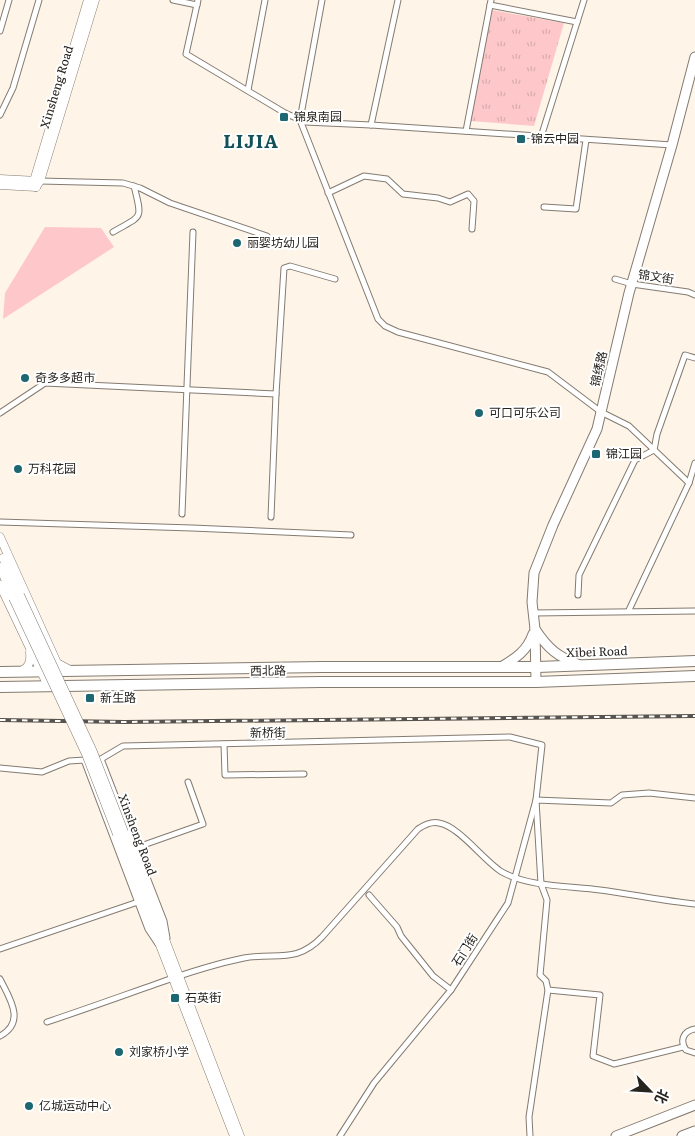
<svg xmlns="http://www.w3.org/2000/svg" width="695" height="1136" viewBox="0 0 695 1136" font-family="Literata,'Noto Sans SC',serif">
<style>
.grass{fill:url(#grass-tufts)}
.garden{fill:#fec8ca}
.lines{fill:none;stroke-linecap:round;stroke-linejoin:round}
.street-casing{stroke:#847b71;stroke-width:7}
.secondary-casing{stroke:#847b71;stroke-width:9}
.primary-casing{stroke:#847b71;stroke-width:11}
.highway-casing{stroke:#847b71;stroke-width:12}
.street{stroke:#fff;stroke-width:5}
.secondary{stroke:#fff;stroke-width:8}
.primary{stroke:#fff;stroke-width:9}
.highway{stroke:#fff;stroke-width:10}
.rail-casing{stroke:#58534d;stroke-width:4}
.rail{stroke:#fff;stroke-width:2;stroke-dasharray:5.5;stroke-linecap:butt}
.secondary-bridge-casing{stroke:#847b71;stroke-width:9;stroke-linecap:butt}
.secondary-bridge{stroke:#fff;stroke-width:8}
.poi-dot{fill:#1c6771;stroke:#fff;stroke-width:2}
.labels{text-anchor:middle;stroke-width:4;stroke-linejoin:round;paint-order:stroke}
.street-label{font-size:12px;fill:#27231f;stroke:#fff}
.poi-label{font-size:12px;fill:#27231f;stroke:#fff;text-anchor:start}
.district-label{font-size:18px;font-weight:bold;letter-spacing:1px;fill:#155158;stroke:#fff}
</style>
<defs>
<pattern id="grass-tufts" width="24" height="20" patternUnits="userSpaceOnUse" patternTransform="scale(1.25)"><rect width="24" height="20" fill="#fec8ca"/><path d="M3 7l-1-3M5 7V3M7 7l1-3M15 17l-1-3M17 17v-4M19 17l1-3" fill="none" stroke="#daacad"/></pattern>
</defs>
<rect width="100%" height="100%" fill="#fef4e8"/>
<path class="grass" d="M492 10 564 23 534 126 471 121Z"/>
<path class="garden" d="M45 227 101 228 114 247 3 319 5 293Z"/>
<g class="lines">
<g class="street-casing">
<g id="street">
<path d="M173 0 197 5"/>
<path d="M198 0 186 54 285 113 305 122 371 125 672 145"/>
<path d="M322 0 300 120 378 319 385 326 398 332 548 372 601 412 629 426 689 483"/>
<path d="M490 5 577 22"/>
<path d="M0 31 9 0"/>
<path d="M248 90 265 0"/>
<path d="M0 115 13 88 39 0"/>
<path d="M371 125 398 0"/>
<path d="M466 131 491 0"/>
<path d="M541 137 584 0"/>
<path d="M40 181 123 183 140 188 170 203 267 236"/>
<path d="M328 193 364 176 387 179 403 194 438 198 450 202 468 194 474 201 472 229"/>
<path d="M544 207 576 209 586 140"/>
<path d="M113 232C142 215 143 221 134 186"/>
<path d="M615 279 632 284 688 292 695 295"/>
<path d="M0 413 45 383 276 394"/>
<path d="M182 514 193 232"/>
<path d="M271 517 276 394 284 268 290 266 335 279"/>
<path d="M0 522 192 528 351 535"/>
<path d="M578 595 579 575 635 460 654 450 657 434 685 355 695 358"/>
<path d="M629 610 689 483 695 463"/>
<path d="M533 613 695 611"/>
<path d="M224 744 225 775 304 774"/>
<path d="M101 759 164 921 167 938"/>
<path d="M84 760 148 929 158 944"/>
<path d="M0 768 42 772 69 761 101 759 123 746 510 737 542 745 536 800 508 903 451 990 374 1083 340 1136"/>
<path d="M135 848 203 824 188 782"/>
<path d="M369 895 397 927 401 936 433 976 451 990"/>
<path d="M0 949 138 902"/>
<path d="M0 979C10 999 26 1022 0 1036"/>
<path d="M548 990 600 995 593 1056 614 1064 683 1047"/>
<path d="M47 1022C83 1010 119 997 156 984 184 974 214 964 244 958 277 952 296 964 322 937L418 829C424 825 431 821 439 823 459 826 484 861 502 872 529 887 570 886 600 890 632 894 663 901 695 904"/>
<path d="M695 1029C684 1031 679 1040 686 1050L695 1053"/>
<path d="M530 1136 529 1117 548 990 546 981 540 975 547 900 541 884 536 800 611 803 622 795 649 793 695 798"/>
</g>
</g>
<g class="secondary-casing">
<g id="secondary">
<path d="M0 179 38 181"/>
<path d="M0 185 36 187"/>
<path d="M36 187 40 181 95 0"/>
<path d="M36 187 34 181 88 0"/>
<path d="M0 537 57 663 70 670"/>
<path d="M3 558 20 595"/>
<path d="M0 567 13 598"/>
<path d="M0 585 48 686"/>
<path d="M19 672C29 668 31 662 30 652"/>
<path d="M124 832 240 1136"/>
<path d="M117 834 234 1136"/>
</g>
</g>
<g class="primary-casing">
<g id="primary">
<path d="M535 629C548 649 558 657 580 665"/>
<path d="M501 667C516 658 527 651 533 634"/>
<path d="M536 682 535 629 532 602 534 573 553 525 597 429 629 293 672 145 695 57"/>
<path d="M616 1136 695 1105"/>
<path d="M682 1136 695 1131"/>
</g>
</g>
<g class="highway-casing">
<g id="highway">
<path d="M0 672 323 667H538L695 661"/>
<path d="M0 687 321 682H536L695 676"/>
</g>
</g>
<use href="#street" class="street"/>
<use href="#secondary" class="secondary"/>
<use href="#primary" class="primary"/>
<use href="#highway" class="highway"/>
<g class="rail-casing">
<path id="rail" d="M0 720 125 722 695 716"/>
</g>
<use href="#rail" class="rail"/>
<g class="secondary-bridge-casing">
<g id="secondary-bridge">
<path d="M20 595 93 752 124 832"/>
<path d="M13 598 86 754 117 834"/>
</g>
</g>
<use href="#secondary-bridge" class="secondary-bridge"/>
</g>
<g class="poi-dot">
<rect x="279" y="112" width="10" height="10" rx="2.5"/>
<rect x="516" y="134" width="10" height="10" rx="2.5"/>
<circle cx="237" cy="243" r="5"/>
<circle cx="25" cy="378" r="5"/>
<circle cx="479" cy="413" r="5"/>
<rect x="591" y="449" width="10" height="10" rx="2.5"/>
<circle cx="18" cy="469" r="5"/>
<rect x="85" y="693" width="10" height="10" rx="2.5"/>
<rect x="170" y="993" width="10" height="10" rx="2.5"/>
<circle cx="119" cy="1052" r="5"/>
<circle cx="29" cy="1106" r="5"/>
</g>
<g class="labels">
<g class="street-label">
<text transform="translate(57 87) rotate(-73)" y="4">Xinsheng Road</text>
<text transform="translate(656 277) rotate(9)" y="4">锦文街</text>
<text transform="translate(599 369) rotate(-77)" y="4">锦绣路</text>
<text transform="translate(597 652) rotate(-2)" y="4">Xibei Road</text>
<text transform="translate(268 671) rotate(-1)" y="4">西北路</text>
<text transform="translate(268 733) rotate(-1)" y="4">新桥街</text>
<text transform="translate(137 835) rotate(69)" y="4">Xinsheng Road</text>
<text transform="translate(465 950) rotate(-57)" y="4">石门街</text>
</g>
<g class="poi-label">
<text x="294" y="121">锦泉南园</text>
<text x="531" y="143">锦云中园</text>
<text x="247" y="247">丽婴坊幼儿园</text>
<text x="35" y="382">奇多多超市</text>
<text x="489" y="417">可口可乐公司</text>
<text x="606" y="458">锦江园</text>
<text x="28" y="473">万科花园</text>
<text x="100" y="702">新生路</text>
<text x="185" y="1002">石英街</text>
<text x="129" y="1056">刘家桥小学</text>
<text x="39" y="1110">亿城运动中心</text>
</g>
<g class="district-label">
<text x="251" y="148">LIJIA</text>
</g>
</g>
<g transform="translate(650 1091) rotate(115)" stroke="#ffffff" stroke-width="4" paint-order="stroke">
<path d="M0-4L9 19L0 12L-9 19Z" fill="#27231f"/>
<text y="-8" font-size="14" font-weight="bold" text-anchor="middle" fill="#27231f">北</text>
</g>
</svg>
